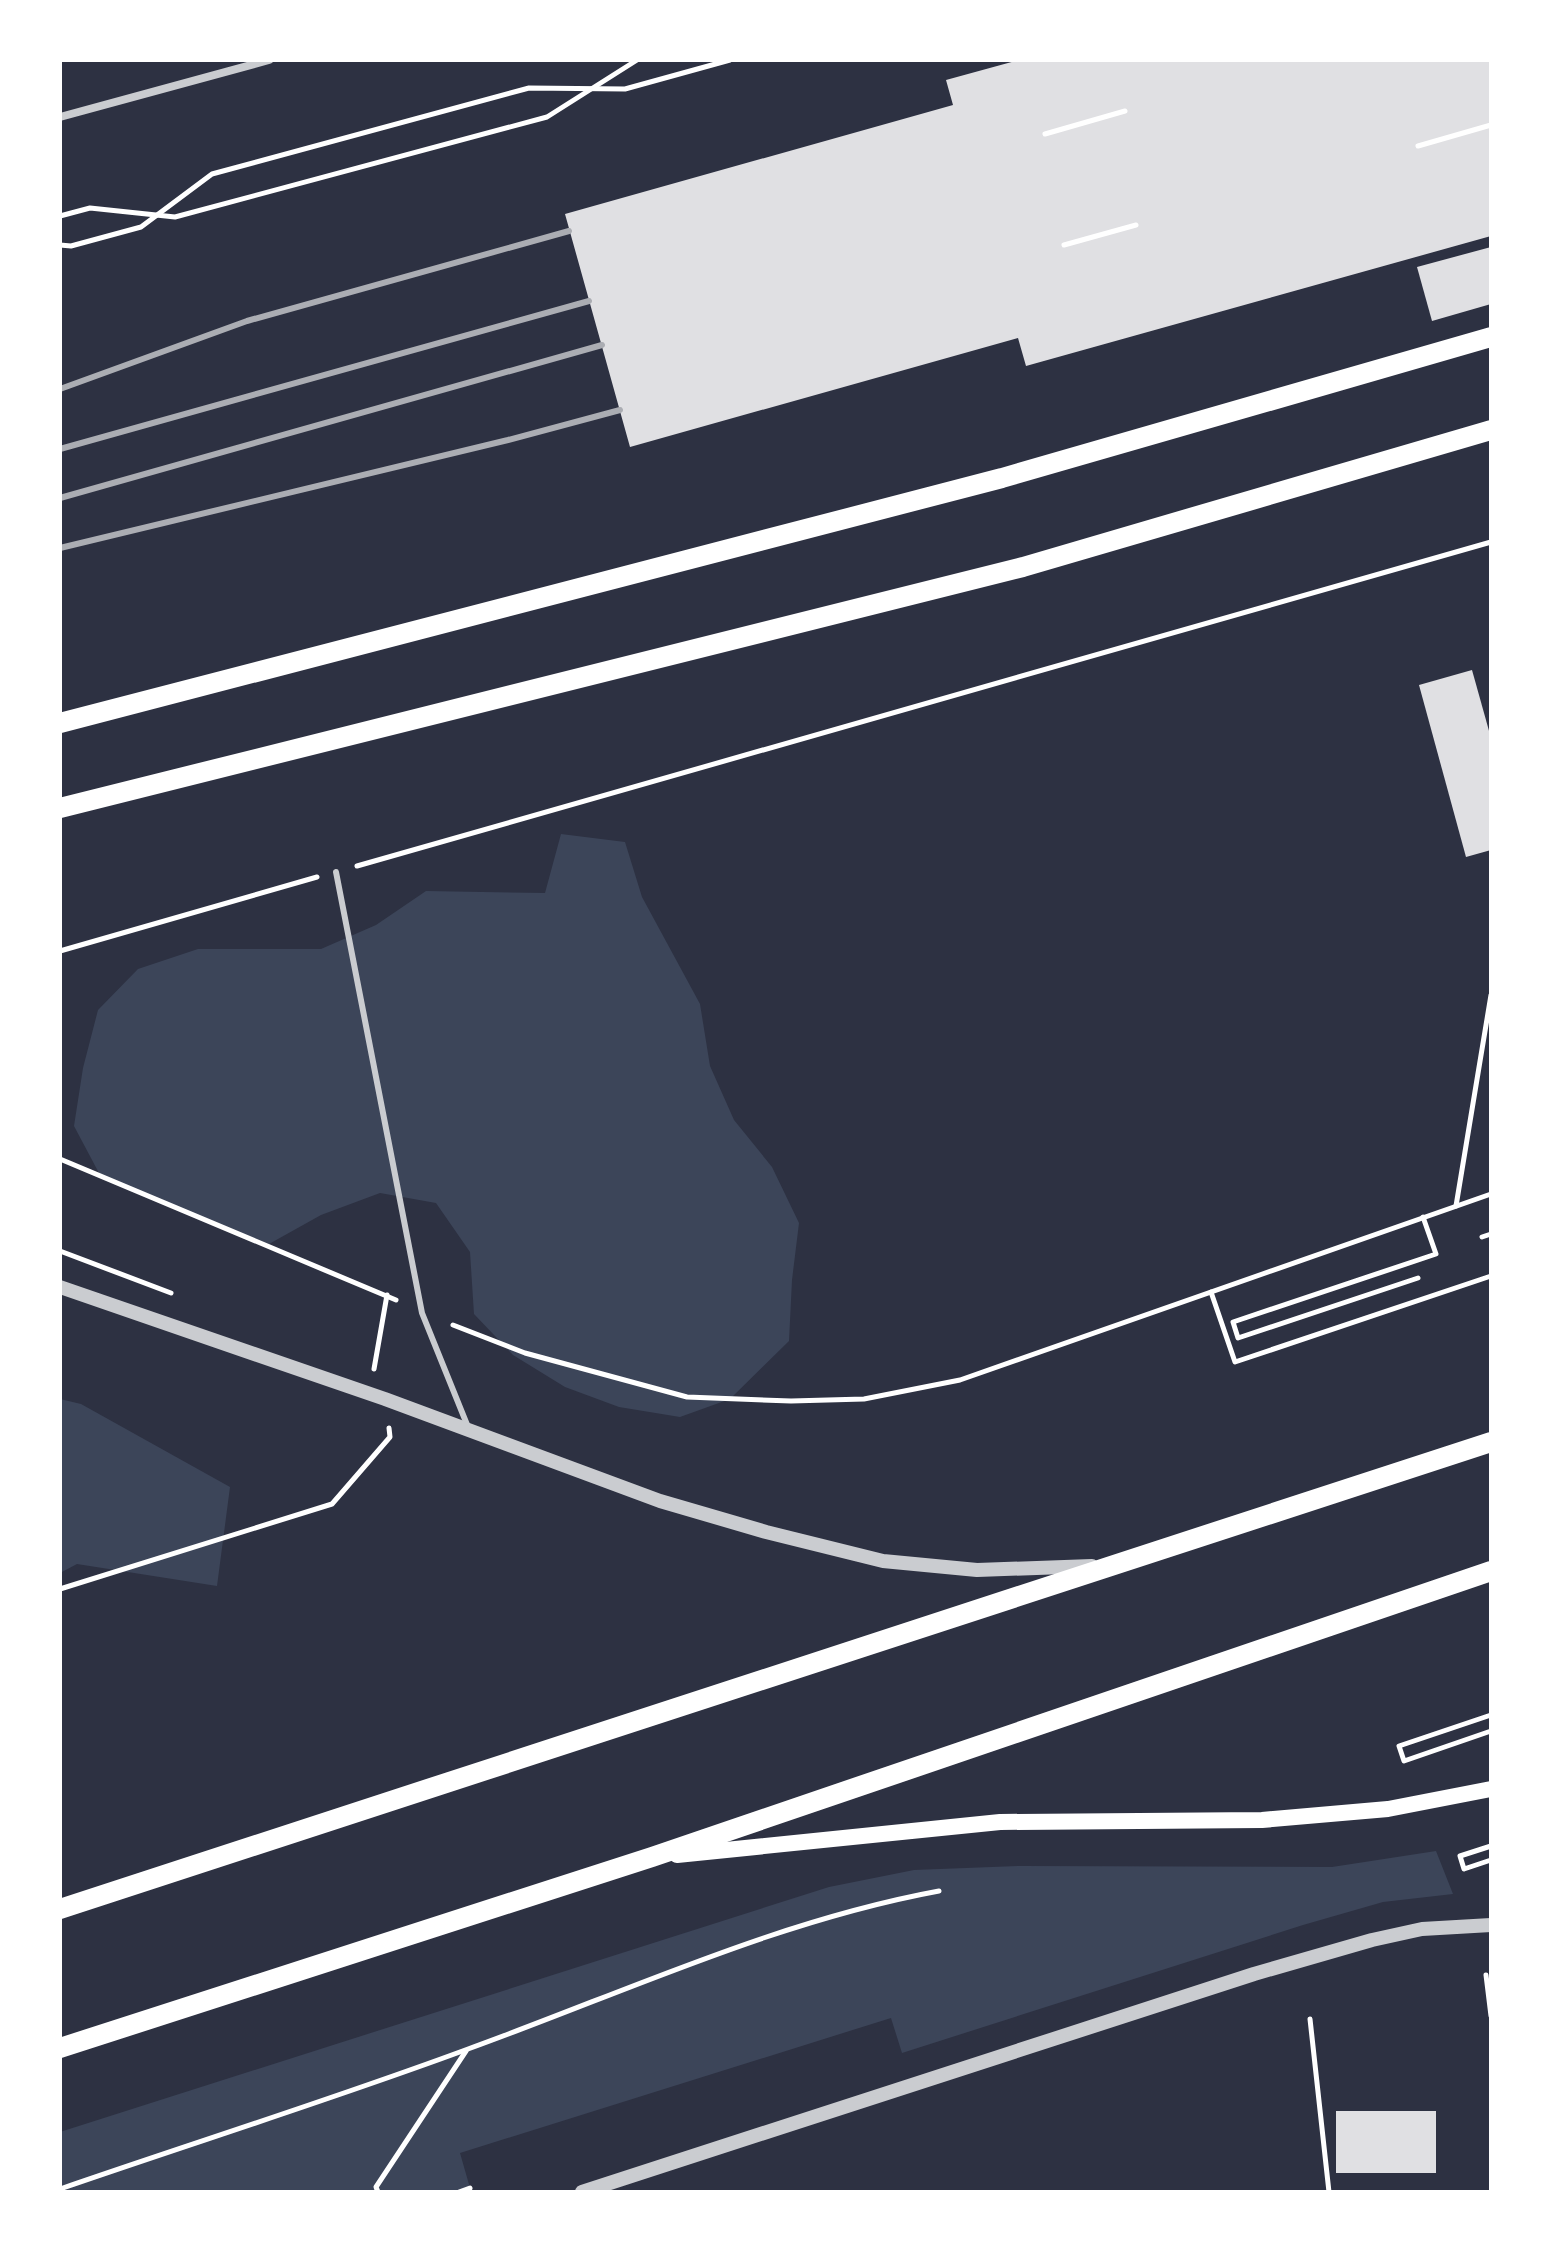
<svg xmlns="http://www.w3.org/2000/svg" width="1551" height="2252" viewBox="0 0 1551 2252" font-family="'Golos Text',sans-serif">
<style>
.green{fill:#3c4559}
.building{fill:#e0e0e3}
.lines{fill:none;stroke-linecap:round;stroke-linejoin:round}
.path{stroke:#fff;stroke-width:5}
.service{stroke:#caccd0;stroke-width:6}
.minor{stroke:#caccd0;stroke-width:8}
.tertiary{stroke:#caccd0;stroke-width:14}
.secondary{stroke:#fff;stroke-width:16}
.primary{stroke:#fff;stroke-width:20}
.rail{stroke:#abadb3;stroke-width:6}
</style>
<rect width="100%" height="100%" fill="#2d3142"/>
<g class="green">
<path d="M561 834 625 842 642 897 700 1004 710 1066 734 1120 772 1167 799 1223 792 1280 789 1341 730 1399 680 1417 619 1407 565 1387 513 1355 474 1314 470 1252 436 1203 380 1193 321 1215 269 1244 100 1175 74 1126 83 1068 98 1010 138 969 198 949H321L376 925 426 891 545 893Z"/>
<path d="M60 1399 81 1404 230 1487 217 1586 77 1564 60 1573Z"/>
<path d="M1436 1851 1453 1894 1383 1902 1303 1925 902 2053 891 2018 460 2153 470 2188 459 2192H60V2132L829 1887 914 1870 1019 1866 1332 1867Z"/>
</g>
<g class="building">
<path d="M1019 60H1491V236L1026 366 1018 338 630 447 565 214 953 105 946 80Z"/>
<path d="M1491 247V304L1432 321 1417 267Z"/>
<path d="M1472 670 1491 738V850L1466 857 1419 685Z"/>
<rect x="1336" y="2111" width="100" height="62"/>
</g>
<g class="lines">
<g class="path">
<path d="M1045 134 1125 111"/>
<path d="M1418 146 1491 125"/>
<path d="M60 216 90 208 175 217 547 117 637 60"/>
<path d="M60 245 71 246 141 227 212 174 529 88 625 89 730 60"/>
<path d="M1064 245 1136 225"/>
<path d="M357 866 1491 542"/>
<path d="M60 951 317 877"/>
<path d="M60 1159 396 1300"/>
<path d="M1456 1206 1491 995"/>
<path d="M1482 1237 1491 1234"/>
<path d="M60 1251 171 1293"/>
<path d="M1418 1278 1238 1338 1233 1322 1436 1254 1423 1217"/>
<path d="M1211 1292 1235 1362 1491 1276"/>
<path d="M453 1325 525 1353 687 1397 791 1401 864 1399 960 1380 1491 1194"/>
<path d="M374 1369 387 1295"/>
<path d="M60 1589 332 1504 390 1437 389 1428"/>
<path d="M1491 1715 1399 1746 1404 1761 1491 1731"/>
<path d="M1491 1846 1460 1856 1464 1869 1491 1860"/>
<path d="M1486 1975 1491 2016"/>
<path d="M1310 2019 1329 2192"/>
<path d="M60 2189C196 2142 333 2099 468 2049 623 1993 776 1921 939 1891"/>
<path d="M378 2192 376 2187 466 2051"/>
<path d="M459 2192 470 2188"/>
</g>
<path class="service" d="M336 872 422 1313 468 1427"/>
<path class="minor" d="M60 117 269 60"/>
<g class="tertiary">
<path d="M60 1287 385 1399 660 1501 766 1532 883 1561 977 1570 1092 1566"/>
<path d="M582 2192 1254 1974 1372 1940 1422 1929 1491 1925"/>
</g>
<path class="secondary" d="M677 1855 1000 1822 1262 1820 1388 1809 1491 1789"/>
<g class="primary">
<path d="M60 723 1002 478 1491 337"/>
<path d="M60 808 1023 567 1491 430"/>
<path d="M60 1909 1491 1442"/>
<path d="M60 2048 652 1857 1491 1571"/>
</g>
<g class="rail">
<path d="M60 389 247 321 569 231"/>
<path d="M60 449 589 301"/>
<path d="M60 498 602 345"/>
<path d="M60 548 508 440 620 410"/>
</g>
</g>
<rect width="1551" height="2252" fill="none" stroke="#ffffff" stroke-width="124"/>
</svg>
